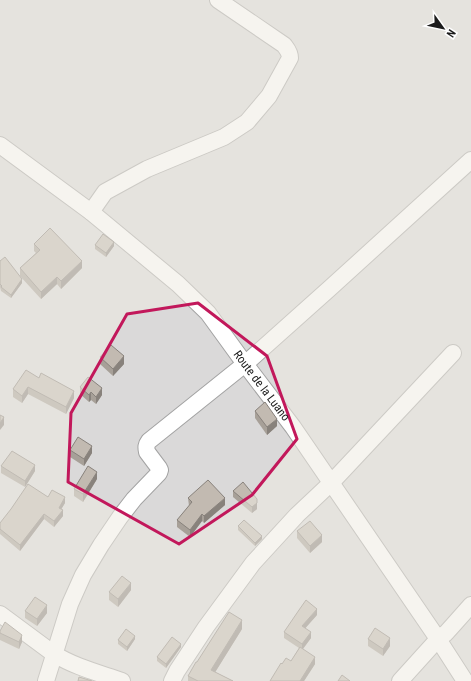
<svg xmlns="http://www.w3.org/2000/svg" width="471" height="681" viewBox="0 0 471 681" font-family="'Roboto Condensed',sans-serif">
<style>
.residential{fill:#dad9d9}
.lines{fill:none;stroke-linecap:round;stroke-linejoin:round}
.minor-casing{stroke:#a3a3a3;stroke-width:18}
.minor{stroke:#fff;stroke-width:16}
.wall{fill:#a7a098}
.shaded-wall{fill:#88827c}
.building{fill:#c2bab1;stroke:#88827c}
.marked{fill:none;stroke:#c2185b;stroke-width:3;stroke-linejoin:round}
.labels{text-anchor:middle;stroke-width:3;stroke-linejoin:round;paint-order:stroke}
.street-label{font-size:12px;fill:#1c1c1c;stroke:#fff}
</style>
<rect width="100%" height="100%" fill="#eeebe1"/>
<rect class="residential" x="0" y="0" width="471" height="681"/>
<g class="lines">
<g class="minor-casing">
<g id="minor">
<path id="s1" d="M0 145 91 212 178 284 208 313 245 364 293 427 438 639 465 681"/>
<path d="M91 212 105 192 147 169 224 137 247 122 269 96 290 58C290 52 287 49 284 45L218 0"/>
<path d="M0 614 54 654C75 667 99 673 122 681"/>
<path d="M46 681 70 604 83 575 101 545 120 517 134 499 159 473 160 470 159 468 147 452C146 447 146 445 149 441L245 364 329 289 471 160"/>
<path d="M172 681 177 671 206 627 253 563 297 515 331 483 453 353"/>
<path d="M400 681 438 639 446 633 455 623 471 605"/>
</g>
</g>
<use href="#minor" class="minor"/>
</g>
<g class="wall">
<path d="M34 244 82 268 61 289 57 284 41 299 20 276V268L36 253 34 251Z"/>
<path d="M95 245 114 246 106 257 95 249Z"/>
<path d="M0 261 22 283 11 298 1 291 0 287Z"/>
<path d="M100 357 124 364 113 376 100 364Z"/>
<path d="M39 378 74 398 66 414 28 394 22 403 13 397V389Z"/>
<path d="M80 387 102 395 96 404 91 400 89 402 80 394Z"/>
<path d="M255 411 277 426 267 435 255 418Z"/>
<path d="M70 450 92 453 84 466 70 457Z"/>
<path d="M1 466 35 471 25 487 1 473Z"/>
<path d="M97 479 83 502 74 496V489Z"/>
<path d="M233 491 257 505V509L252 513 233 497Z"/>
<path d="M48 497 65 503 61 509 63 516 54 527 44 519 20 551 0 534V523Z"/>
<path d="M188 498 225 505 204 523 202 521 190 537 177 527V520L189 506Z"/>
<path d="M238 526 262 539 255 546 238 530Z"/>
<path d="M297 531 322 542 310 553 297 538Z"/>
<path d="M131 590 118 607 109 600V592Z"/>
<path d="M25 611 47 613 37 626 25 618Z"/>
<path d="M317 615 305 628 311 638 303 649 315 664 304 681H270L282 664 291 661 299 648 284 638V632Z"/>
<path d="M242 629 215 672 233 681H188V676L197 662Z"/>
<path d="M0 631 22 642 19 649 0 640Z"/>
<path d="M135 639 127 651 118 644V640Z"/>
<path d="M368 639 390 646 383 656 368 646Z"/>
<path d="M181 647 166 668 157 661V657Z"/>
</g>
<g class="shaded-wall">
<path d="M114 242V246L106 257V253Z"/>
<path d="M82 261V268L61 289V281Z"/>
<path d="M57 277V284L41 299V292Z"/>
<path d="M22 279V283L11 298V295Z"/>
<path d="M124 356V364L113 376V369Z"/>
<path d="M28 387V394L22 403V396Z"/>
<path d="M102 388V395L96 404V397Z"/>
<path d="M74 391V398L66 414V407Z"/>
<path d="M91 392V400L89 402V395Z"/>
<path d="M4 417V425L0 430V423Z"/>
<path d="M277 419V426L267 435V427Z"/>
<path d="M92 446V453L84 466V459Z"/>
<path d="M35 465V471L25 487V481Z"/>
<path d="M97 472V479L83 502V494Z"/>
<path d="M65 497V503L59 513V508Z"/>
<path d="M225 498V505L204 523V516Z"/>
<path d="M257 499V509L252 513V507Z"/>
<path d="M63 510V516L54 527V521Z"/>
<path d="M44 514V519L20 551V545Z"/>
<path d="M202 514V521L190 537V530Z"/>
<path d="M322 535V542L310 553V546Z"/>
<path d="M262 536V539L255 546V543Z"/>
<path d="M131 583V590L118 607V599Z"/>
<path d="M47 605V613L37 626V619Z"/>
<path d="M317 609V615L302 632V626Z"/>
<path d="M242 620V629L211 679V670Z"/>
<path d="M311 632V638L302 650V644Z"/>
<path d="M22 635V642L19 649V642Z"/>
<path d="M135 636V639L127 651V647Z"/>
<path d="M390 638V646L383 656V649Z"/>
<path d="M181 644V647L166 668V664Z"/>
<path d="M315 657V664L304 681H300Z"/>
</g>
<g class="building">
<path d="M50 228 82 261 61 281 57 277 41 292 20 268 40 250 34 244Z"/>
<path d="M103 234 114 242 106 253 95 245Z"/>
<path d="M5 257 22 279 11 295 1 287 2 286 0 284V261Z"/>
<path d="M111 345 124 356 113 369 100 357Z"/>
<path d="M26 370 39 378 41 373 74 391 66 407 28 387 22 396 13 389Z"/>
<path d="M88 377 102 388 96 397 91 392 89 395 80 387Z"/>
<path d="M265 402 277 419 267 427 255 411Z"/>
<path d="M0 415 4 417 0 423Z"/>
<path d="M78 437 92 446 84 459 70 450Z"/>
<path d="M12 451 35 465 25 481 1 466Z"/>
<path d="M88 466 97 472 83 494 74 489Z"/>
<path d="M208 480 225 498 204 516 202 514 190 530 177 520 192 502 188 498Z"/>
<path d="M243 482 257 499V503L252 507 233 491Z"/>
<path d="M28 484 48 497 52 490 65 497 59 508 63 510 54 521 44 514 20 545 0 529V523L11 509Z"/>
<path d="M244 520 262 536 255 543 238 526Z"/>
<path d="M310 521 322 535 310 546 297 531Z"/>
<path d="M122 576 131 583 118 599 109 592Z"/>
<path d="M35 597 47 605 37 619 25 611Z"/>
<path d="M306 600 317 609 302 626 311 632 302 644 284 632 299 610Z"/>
<path d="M229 612 242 620 211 670 233 681H198L188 676 196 662H197Z"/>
<path d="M5 622 22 635 19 642 0 633V631Z"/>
<path d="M375 628 390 638 383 649 368 639Z"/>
<path d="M126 629 135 636 127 647 118 640Z"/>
<path d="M172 637 181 644 166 664 157 657Z"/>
<path d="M300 647 315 657 300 681H270L281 663 282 664 286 658 291 661Z"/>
<path d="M342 675 350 681H338Z"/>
<path d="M79 677 92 681H78Z"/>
</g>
<path d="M0 0H471V681H0ZM198 303 267 356 297 439 252 495 179 544 68 482 71 413 127 314Z" fill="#eeebe1" fill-opacity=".55" fill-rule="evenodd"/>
<path class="marked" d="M198 303 267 356 297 439 252 495 179 544 68 482 71 413 127 314Z"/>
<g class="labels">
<g class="street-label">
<text dy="4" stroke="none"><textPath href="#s1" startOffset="358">Route de la Luano</textPath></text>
</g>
</g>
<g transform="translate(443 28) rotate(123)" stroke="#ffffff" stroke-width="3" paint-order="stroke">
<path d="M0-3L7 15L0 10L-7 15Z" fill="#1c1c1c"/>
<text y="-6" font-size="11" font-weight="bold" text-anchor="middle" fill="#1c1c1c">N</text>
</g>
</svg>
